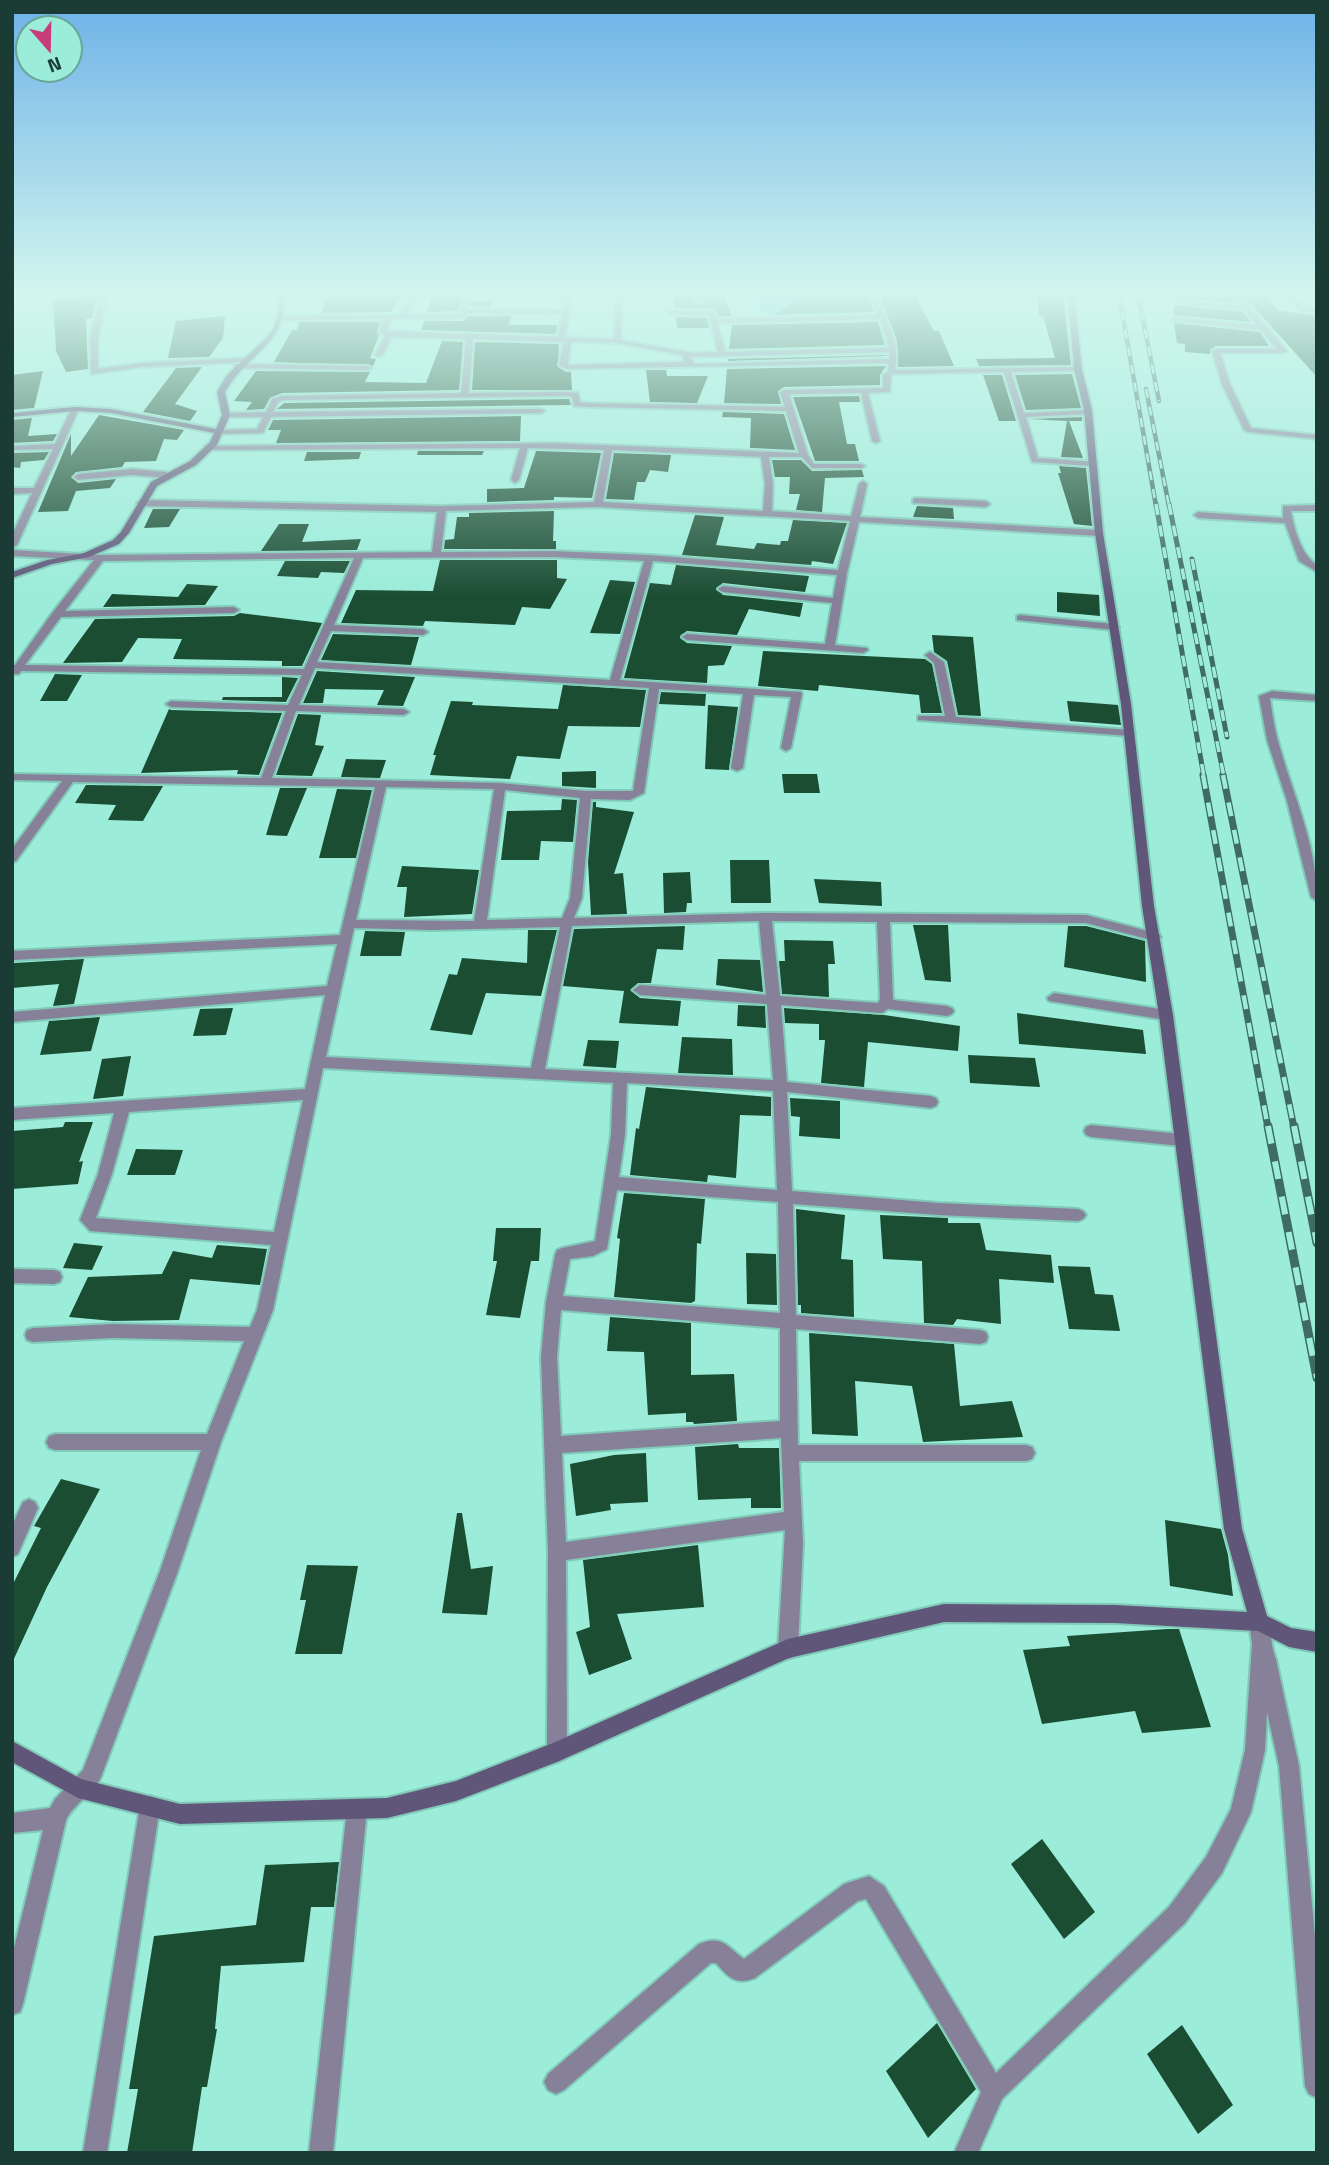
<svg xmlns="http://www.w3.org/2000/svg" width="1329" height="2165" viewBox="0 0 1329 2165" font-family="'Titillium Web',sans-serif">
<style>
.water{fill:#55b0e7}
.building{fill:#1b4d33}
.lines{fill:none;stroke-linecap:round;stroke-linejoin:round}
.street-casing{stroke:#81c9b8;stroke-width:4}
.secondary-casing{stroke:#81c9b8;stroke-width:4}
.street{fill:#878099;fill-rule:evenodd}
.secondary{fill:#605679;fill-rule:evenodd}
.rail-far3-casing{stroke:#3e6c62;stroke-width:4.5}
.rail-far2-casing{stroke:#3e6c62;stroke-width:5}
.rail-far1-casing{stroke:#3e6c62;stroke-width:7}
.rail-casing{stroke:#3e6c62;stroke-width:9}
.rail-far3{stroke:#9becd9;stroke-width:2.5;stroke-dasharray:9;stroke-linecap:butt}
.rail-far2{stroke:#9becd9;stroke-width:3.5;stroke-dasharray:11;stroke-linecap:butt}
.rail-far1{stroke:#9becd9;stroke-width:4.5;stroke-dasharray:14;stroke-linecap:butt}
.rail{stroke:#9becd9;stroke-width:6;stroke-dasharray:18;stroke-linecap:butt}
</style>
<rect width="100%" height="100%" fill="#9becd9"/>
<path class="water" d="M753 294H804L776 315 760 309Z"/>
<g class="building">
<path d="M804 294 847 298 846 294H867L874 312 775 315Z"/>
<path d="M879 294H914L934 331H939L954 366 898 367 897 341Z"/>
<path d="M1037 294H1063L1071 365 979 366 976 359 1055 358 1043 316H1039Z"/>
<path d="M1173 294H1229L1234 303 1174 298Z"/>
<path d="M1242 294H1265L1277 310 1317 316V377Z"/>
<path d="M402 295 390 312 322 313 326 298Z"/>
<path d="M432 295H462L463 301H492L490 307 468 306 465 301 460 304 458 311 427 312Z"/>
<path d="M723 295 732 316H719L712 308H675L673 296H689L698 305 704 302 702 296Z"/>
<path d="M97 296 92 318 86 319 88 369 66 372 56 351 53 300Z"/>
<path d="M1174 305 1243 312 1251 322 1174 315Z"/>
<path d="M225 316 223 338 209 357 168 358 176 321Z"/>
<path d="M468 316H512L508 325H557L556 334 421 330 424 321H464Z"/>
<path d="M676 317 707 318 709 328H677Z"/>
<path d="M299 322H380L377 331 379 335 370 358 376 359 373 366 274 362 292 330H297Z"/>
<path d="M878 322 885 345 729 349 732 325Z"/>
<path d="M1174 323 1260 332 1269 346H1216L1210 350V354L1185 352V344L1177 343Z"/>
<path d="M442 341 463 342 459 390 282 393 270 398 264 409 246 410 252 402 234 401 256 371 370 372 365 382 426 383Z"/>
<path d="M475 342 559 344 558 367 566 372H587H571L572 390H472Z"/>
<path d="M887 355V356L728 361V359Z"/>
<path d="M886 366 880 375V385L784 387 778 391 781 404 724 403 727 369Z"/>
<path d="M202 367 175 404 197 411 190 421 143 412 176 368Z"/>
<path d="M646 370H666L667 376H708L697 403 650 402Z"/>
<path d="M43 371 34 408 12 410V375Z"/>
<path d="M1072 374 1081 408 1026 410 1015 375Z"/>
<path d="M983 375H1002L1016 421H999Z"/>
<path d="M859 396 860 402H839L847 444H855L859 461H815L793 397Z"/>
<path d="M569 399 571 405 277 409 284 403Z"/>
<path d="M723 412 784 414 795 450 750 448 751 418 722 417Z"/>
<path d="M99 415 184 430 177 440 164 439 156 461 125 462 122 467 76 472 71 477 78 483 116 479 110 488 76 491 68 511 38 512 71 434V456Z"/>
<path d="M521 416 520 441 276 443 281 430H268L273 420Z"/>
<path d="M1082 417V421H1069L1083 458 1061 457 1067 421 1029 419Z"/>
<path d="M32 418 28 436 57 434 53 441 12 443V420Z"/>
<path d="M418 451H484L482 455H417Z"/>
<path d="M536 451 601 453 592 498 554 497V500L487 502V489L524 488Z"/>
<path d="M49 452 44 460 21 462 20 468 12 467V453Z"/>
<path d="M307 452H361L359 459 304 461Z"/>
<path d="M614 453 671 455 668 472 650 470 645 482H637L634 500 606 499Z"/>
<path d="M772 460H801L812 471 862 470 864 477 825 478 822 512 796 510 800 494H789L790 477H775Z"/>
<path d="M1059 466 1086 468 1092 526 1074 524 1058 473H1061Z"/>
<path d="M917 506 953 508 954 519 913 517Z"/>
<path d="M153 509H180L169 527 144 528Z"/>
<path d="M554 511 553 541H556V549H444L445 540 454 539 457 517H469V513Z"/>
<path d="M695 515 724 517 716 545 754 549 757 543 780 545 781 541H788L793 520 847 523 833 564 812 561 811 565 682 555Z"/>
<path d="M279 524H309L302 542 361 539 357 550 261 551Z"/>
<path d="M440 560H557V578L567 579 550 609 522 607 515 625 425 621 423 626 341 623 356 590 433 591Z"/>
<path d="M285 561H350L344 573 321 572 318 578 277 576Z"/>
<path d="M676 565 809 576 805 592 723 583 716 588 723 595 803 603 800 617 749 609 737 635 687 631 681 635 680 638 687 643 732 646 724 665 708 666 707 683 624 678 650 583 671 585Z"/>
<path d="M610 580 635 582 620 634 590 633Z"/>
<path d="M187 584 218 586 205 605 103 607 112 594 178 597Z"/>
<path d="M1057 592 1099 595 1100 616 1057 612Z"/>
<path d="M240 613 322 623 302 666H282V661L173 659 182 639 138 638 122 662 63 663 95 619 234 616Z"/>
<path d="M333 634 419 637 411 665 321 660Z"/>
<path d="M932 635 973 637 981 716 958 715 947 661 934 652Z"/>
<path d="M763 651 925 659 932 664 942 713H921L919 695 819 685 818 691 758 686Z"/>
<path d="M317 671 415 677 403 706 377 705 384 690 325 689 323 703H303Z"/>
<path d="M55 674 82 675 67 701H40Z"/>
<path d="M282 677 298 678 286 702 222 700 223 697H282Z"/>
<path d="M563 685 646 690 640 727 568 726 560 759 517 756 510 779 430 775 436 755H433L451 701 473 702 472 705 558 709Z"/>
<path d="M661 692 706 694 705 706 659 704Z"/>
<path d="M1067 701 1118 705 1121 725 1070 721Z"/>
<path d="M708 705 738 707 729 770 705 769Z"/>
<path d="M169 709 171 710 282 713 259 775 237 774 238 770 141 773Z"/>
<path d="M298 714 321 715 315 745 324 746 312 776 276 775Z"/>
<path d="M346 759 386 760 380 778 341 777Z"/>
<path d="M596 771V788L562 786V772Z"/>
<path d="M782 774H817L820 793H784Z"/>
<path d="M86 785 163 786 143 821 108 820 116 805 75 803Z"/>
<path d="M280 788H307L287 836 266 835Z"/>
<path d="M337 789 372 790 356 858H319Z"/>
<path d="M562 799 577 800 573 842 541 841 539 860H501L507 811 561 810Z"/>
<path d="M593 802H596V807L634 812 614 874 623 873 627 914 591 915 588 862Z"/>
<path d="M730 860H769L771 903H731Z"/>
<path d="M402 866 479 870 472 914 404 917 407 887H397Z"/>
<path d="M690 872 692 903H687L686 912 664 913 663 873Z"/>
<path d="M814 879 881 882 882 906 819 903Z"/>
<path d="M913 925H948L951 982 925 980Z"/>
<path d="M685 926 683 950 657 949 651 983H638L630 990 640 998 681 1001 678 1026 619 1023 624 991 563 986 574 929Z"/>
<path d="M1068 926H1086L1145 941 1146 982 1064 967Z"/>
<path d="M528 930H557L541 996 486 993 472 1035 430 1030 449 974 457 975 462 958 527 963Z"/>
<path d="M365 931 405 932 401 956H360Z"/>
<path d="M784 940 833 941 835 964H828L829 997 782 994 779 961H785Z"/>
<path d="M84 959 74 1004 53 1006 59 984 12 988 14 963Z"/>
<path d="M718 959 760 960 763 992 716 985Z"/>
<path d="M738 1005 765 1006 766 1028 737 1026Z"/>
<path d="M233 1008 226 1035 193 1036 200 1009Z"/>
<path d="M784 1008 884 1015 960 1026 958 1051 868 1042 864 1087 821 1083 825 1040H819V1024L785 1023Z"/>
<path d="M1017 1013 1143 1030 1146 1054 1019 1044Z"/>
<path d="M100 1017 91 1051 40 1055 49 1021Z"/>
<path d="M682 1037 732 1039 733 1075 678 1073Z"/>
<path d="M588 1040 619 1041 616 1068 583 1066Z"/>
<path d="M968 1055 1035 1058 1040 1087 970 1083Z"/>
<path d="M131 1056 123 1096 93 1099 102 1059Z"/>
<path d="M646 1087 771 1097V1116L740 1115 736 1178 708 1175 707 1182 630 1175 636 1128 639 1129Z"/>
<path d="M790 1098 840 1101V1139L799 1136 800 1117 791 1116Z"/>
<path d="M65 1122H93L79 1162 83 1161 78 1184 12 1189V1131L63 1127Z"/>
<path d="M136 1149 183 1150 175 1175H127Z"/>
<path d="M624 1193 705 1199 701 1244 697 1243 695 1301 691 1303 614 1297 620 1239 617 1238Z"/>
<path d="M796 1209 845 1215 841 1259 853 1260 854 1317 801 1313V1305H798Z"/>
<path d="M880 1215 948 1218V1223H980L986 1250 1051 1255 1054 1283 999 1279 1001 1324 957 1319 953 1325 924 1323 922 1261 883 1259Z"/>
<path d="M496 1228H541L539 1261H531L520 1318 486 1315 497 1261H493Z"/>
<path d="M74 1243 103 1246 92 1270 63 1268Z"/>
<path d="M217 1245 267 1249 260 1285 190 1279 179 1320 113 1321 69 1317 88 1277 162 1274 173 1251 212 1258Z"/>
<path d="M746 1253 776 1254 777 1305 747 1304Z"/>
<path d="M1058 1266 1090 1267 1095 1294 1113 1295 1120 1331 1069 1329Z"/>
<path d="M610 1317 691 1323V1375L734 1374 737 1421 694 1424 693 1422H686V1413L648 1415 644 1352 607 1351Z"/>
<path d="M809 1333 954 1344 960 1406 1012 1401 1023 1437 923 1442 912 1386 855 1381 858 1436 812 1434Z"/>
<path d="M738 1444 739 1448H779L781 1508H751V1498L698 1500 695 1447Z"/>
<path d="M646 1453 648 1502 610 1504 611 1510 576 1516 570 1464 614 1455Z"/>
<path d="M61 1479 100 1489 47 1587 12 1663V1586L41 1528 34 1526Z"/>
<path d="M457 1513H462L471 1569 493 1566 487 1615 442 1613Z"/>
<path d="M1165 1520 1221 1529 1228 1555 1233 1596 1170 1586Z"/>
<path d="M698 1545 704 1607 617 1614 632 1659 589 1675 576 1632 590 1627 583 1560Z"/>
<path d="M307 1565 358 1566 342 1654H295L306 1600H300Z"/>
<path d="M1167 1629H1179L1211 1727 1142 1733 1135 1711 1042 1724 1023 1650 1070 1646 1067 1636Z"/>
<path d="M1042 1839 1095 1912 1064 1939 1011 1864Z"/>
<path d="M339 1862 334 1907H311L304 1962 221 1966 215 2029H217L207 2087H202L192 2153H127L138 2089H129L154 1936 256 1925 265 1865Z"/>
<path d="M937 2023 976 2089 928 2138 886 2071Z"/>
<path d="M1182 2025 1233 2105 1198 2134 1147 2054Z"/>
</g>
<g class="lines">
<g class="street-casing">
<g id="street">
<path d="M12 294H47L12 297Z"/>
<path d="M101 294H107L98 338V369L142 363 244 358 248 360 244 362 142 367 91 374 90 338Z"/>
<path d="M280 294H350L282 298 279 296Z"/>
<path d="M409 294H415L409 315 461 314V306L464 304 467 309 563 310 565 303 568 301 571 303 565 337 614 339 616 294H622L621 340 692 353 718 352 709 315 670 314 668 311H712L715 313 717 319 878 315 869 294H876C886 318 901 345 895 370L1081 367V371H1078L1011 372 1024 413 1088 410 1092 412 1088 414 1026 417 1038 458 1096 462V466H1093L1032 462 1004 372 893 374 891 376 890 392 868 393 880 441 876 443 872 441 861 393 789 394 808 455 814 464H861L865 466 861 468H812L802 457H769L773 484 772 511 851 516 859 484 863 481 867 484 860 517 1099 530 1103 533 1099 536 859 522 847 573 835 645 867 648 868 650 863 653 687 640 682 637 687 634 825 644 832 603 723 592 718 589 723 586 833 598 837 575 653 561 620 680 801 692 802 694 791 748 786 751 781 748 791 697 754 695 743 768 737 771 731 768 743 694 659 689 644 793 630 800 591 799 582 898 574 918 765 913 1086 915 1159 934 1161 937 1155 941 1086 923 890 922 893 1000 947 1006 952 1008 954 1011 952 1014 947 1016 888 1009 882 1013 781 1005 787 1082 931 1096 936 1098 938 1102 936 1106 931 1108 787 1092 792 1191 938 1203 1078 1209 1083 1211 1086 1215 1083 1219 1078 1221 938 1215 793 1204 796 1315 980 1330 986 1332 988 1337 986 1342 980 1344 796 1329 798 1445H1026L1032 1447 1035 1453 1032 1459 1026 1461H799L803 1543 798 1649 795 1656 788 1659 781 1656 778 1649 785 1530 566 1560 567 1752 564 1759 557 1762 550 1759 547 1752 548 1552 541 1357 546 1302 555 1255 557 1250 562 1248 595 1241 611 1135 613 1083 323 1068 273 1310 221 1442 178 1571 101 1777C94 1794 74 1803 66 1820L23 2004 20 2012 12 2015V1956L43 1830 12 1833V1813L50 1808 55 1799 83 1770 160 1571 201 1450H55L49 1448 46 1442 49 1436 55 1434H207L244 1341 114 1338 33 1342 27 1340 25 1335 27 1330 33 1328 114 1324 250 1327 257 1310 271 1245 90 1231 80 1220 98 1174 114 1113 12 1120V1108L305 1089 325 995 12 1022V1012L327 986 337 944 12 960V951L340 935 375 787 73 782 16 861 12 862V849L62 781 12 780V774L261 778 286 711 171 707 166 704 171 701 288 705 302 675 21 671 19 674H12V665H15L53 612 94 560 12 556V550L100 555 432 552 437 512 141 506 137 503 141 500 442 506 594 502 604 450 528 448 519 480 515 483 511 480 520 448 205 450V446H208L554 443 799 453 786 411 587 407 574 406 572 397 569 396 283 400 278 402 273 412 541 409 545 411 541 413 271 417 263 433 216 434 215 432 219 430 257 429 263 417H226L222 415 226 413 266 412 272 399 282 396 461 393 466 339 391 337 383 355 379 357 375 355 385 336 379 332 384 319 283 320 280 318 283 316 402 315ZM467 313 562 314 558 337 387 331 391 319 464 318ZM880 319 889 348 725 352 718 323ZM473 339 564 342 559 365 566 369 889 363 888 371 883 375V388L784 390 780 392 785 407 587 403 580 402 578 393 569 392 469 393ZM571 342 617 343 682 355 685 362 568 365ZM889 352 890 359 695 364 690 357ZM612 450 761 457 765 484 763 511 603 502ZM598 507 850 521 838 570 649 555 552 551 441 552 446 511ZM552 557 644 561 610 680 317 662 331 631 423 635 428 632 423 629 334 625 363 558ZM354 558 304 669 25 665 61 617 234 613 239 610 234 607 65 611 103 561ZM315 668 649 688 633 791H586L500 783 272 778 296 711 404 715 409 712 404 709 299 705ZM386 787 494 789 474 921 356 920ZM505 790 580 798 570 898 562 918 487 920ZM759 921 766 995 640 985 633 990 640 995 767 1004 773 1080 545 1069 572 926ZM772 921 877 922 880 999 878 1003 780 996ZM560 927 531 1068 326 1057 354 928 431 930ZM627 1083 773 1091 777 1190 619 1177 625 1135ZM303 1100 274 1232 96 1218 112 1174 129 1112ZM617 1190 778 1202 780 1313 563 1296 570 1259 593 1256 607 1249ZM561 1310 780 1328V1421L561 1436 557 1357ZM781 1438 784 1512 566 1542 562 1453Z"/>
<path d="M691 294H698L702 301 697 302Z"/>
<path d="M1231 294H1238L1287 351 1283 353H1220L1230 384 1251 428 1317 435V439L1248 432 1244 430 1222 384 1212 351 1216 349H1277L1261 330 1171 320 1174 318 1257 325 1244 310 1171 302 1174 300 1240 306Z"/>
<path d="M1284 294H1291L1304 307 1317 309V313L1300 310Z"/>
<path d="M465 295 569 296 572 298 569 300 463 298Z"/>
<path d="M237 364 368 366 372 368 368 370 234 368V364Z"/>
<path d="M72 407 79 409 17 545 12 548V535L32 493 12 494V488H34L53 449 12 450V446L55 444Z"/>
<path d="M132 469 166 472 170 475 166 478 132 475 78 480 74 477 78 474Z"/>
<path d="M916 498 986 501 990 504 986 507 913 503V499Z"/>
<path d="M1317 505V511H1291C1294 528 1301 555 1317 565V572L1299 561 1285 523 1198 518 1194 515 1198 512 1283 518V506Z"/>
<path d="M1020 615 1114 624 1119 627 1114 630 1017 620V616Z"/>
<path d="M930 652 944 662 956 717 1130 730 1135 733 1130 736 918 720V716H945L934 663 925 655Z"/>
<path d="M1272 691 1317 695V701L1270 698C1272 712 1274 727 1278 741 1293 796 1317 843 1317 901L1311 897 1287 801 1267 740 1259 696Z"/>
<path d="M1054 993 1166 1010 1173 1015 1166 1020 1049 1001 1047 998Z"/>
<path d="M1091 1125 1181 1134 1186 1136 1188 1140 1186 1144 1181 1146 1091 1137 1086 1135 1084 1131 1086 1127Z"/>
<path d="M12 1269 54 1270 60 1272 62 1277 60 1282 54 1284 12 1283Z"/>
<path d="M29 1499 35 1502 38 1508 18 1554 12 1557V1526L23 1502Z"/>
<path d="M1259 1612 1266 1615C1272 1630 1270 1645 1276 1659L1299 1766 1317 1957V2098L1309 2094 1305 2086 1279 1766 1267 1712 1265 1750 1251 1812 1222 1873 1185 1923 1002 2099 978 2153H954L981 2092 866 1899 858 1901 755 1978C736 1986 728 1977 716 1963H711L564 2090 556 2094 548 2090 544 2082 548 2074 699 1944C723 1934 727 1947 744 1959L844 1884 869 1876 884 1886 996 2073 1169 1907 1206 1857 1231 1809 1245 1750 1252 1644 1249 1622 1252 1615Z"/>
<path d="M150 1796 157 1799 160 1806 107 2153H83L140 1806 143 1799Z"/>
<path d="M357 1799 364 1802 367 1809 333 2153H309L347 1809 350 1802Z"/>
</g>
</g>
<g class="secondary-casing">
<g id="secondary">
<path d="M279 294H285C284 350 249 350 225 392L230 415 217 445 196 465 157 486 129 533 119 544 89 557 52 564 12 578V572L47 560 84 553 113 540 121 532 151 482 190 461 210 442 214 433 111 413 75 411 12 417V413L75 407 111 409 216 429 222 415 217 392 227 375 267 337 274 327 278 313Z"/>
<path d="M1068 294H1074L1082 369 1092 410 1103 533 1131 704 1154 906 1173 1015 1242 1529 1267 1616 1291 1628 1317 1632V1652L1289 1647 1258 1631 1115 1623 944 1622 789 1658 557 1762 456 1801 387 1818 180 1824 78 1798 12 1762V1741L81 1779 180 1804 387 1798 456 1781 553 1743 788 1639 944 1604 1115 1605 1247 1612 1224 1529 1159 1015 1142 906 1121 704 1095 533 1084 410 1074 369Z"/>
</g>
</g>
<use href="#street" class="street"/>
<use href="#secondary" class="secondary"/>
<g class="rail-far3-casing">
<g id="rail-far3">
<path d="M1119 294 1156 506"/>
<path d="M1138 294 1159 401"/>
<path d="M1146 389 1169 506"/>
</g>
</g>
<g class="rail-far2-casing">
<g id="rail-far2">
<path d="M1156 504 1204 777"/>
<path d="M1169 504 1224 777"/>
<path d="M1192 559 1227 737"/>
</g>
</g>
<g class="rail-far1-casing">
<g id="rail-far1">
<path d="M1203 775 1268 1128"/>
<path d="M1223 775 1294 1128"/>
</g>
</g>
<g class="rail-casing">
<g id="rail">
<path d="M1268 1126 1317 1378"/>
<path d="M1294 1126 1317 1243"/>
</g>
</g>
<use href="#rail-far3" class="rail-far3"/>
<use href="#rail-far2" class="rail-far2"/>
<use href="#rail-far1" class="rail-far1"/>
<use href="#rail" class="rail"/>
</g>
<linearGradient id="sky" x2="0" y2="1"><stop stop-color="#6db2e8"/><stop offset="0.49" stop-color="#d2f6ee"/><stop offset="1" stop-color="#d2f6ee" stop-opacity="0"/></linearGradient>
<rect width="1329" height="598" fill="url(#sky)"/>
<rect width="1329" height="2165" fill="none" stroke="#1b3c35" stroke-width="28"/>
<g transform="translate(49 49) rotate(160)"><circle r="33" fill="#9becd9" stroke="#68a697" stroke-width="2"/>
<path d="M0-5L12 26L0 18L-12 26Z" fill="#c63d79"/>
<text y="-10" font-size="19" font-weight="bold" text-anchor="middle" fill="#1b3c35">N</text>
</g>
</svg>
